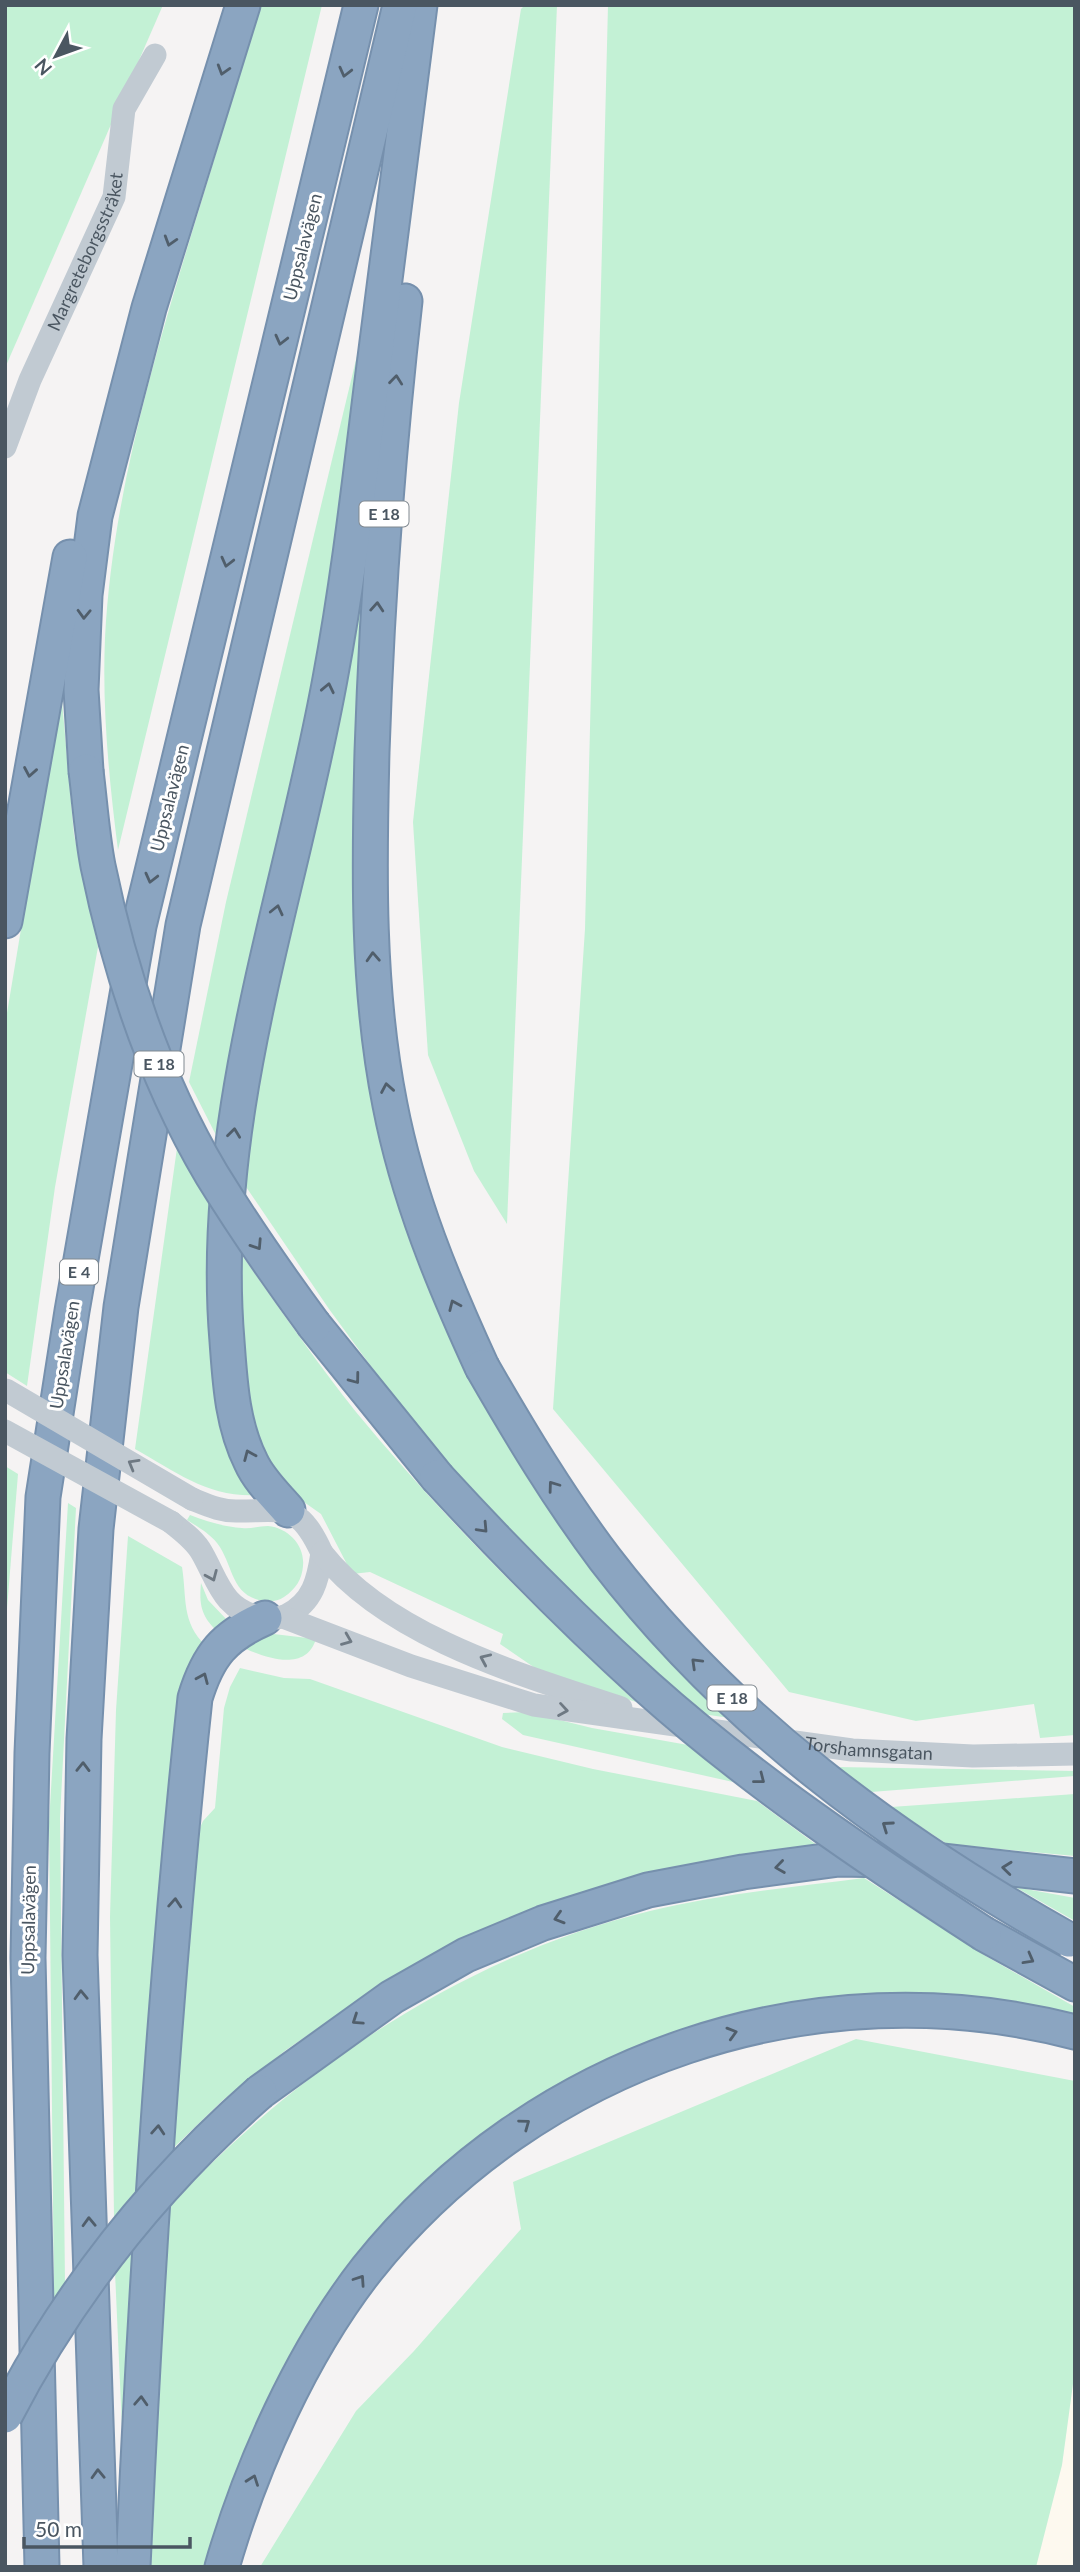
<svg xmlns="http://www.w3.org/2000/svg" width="1080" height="2572" viewBox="0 0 1080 2572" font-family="Lato,sans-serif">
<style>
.commercial{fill:#fdf9ef}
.green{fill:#c3f1d5}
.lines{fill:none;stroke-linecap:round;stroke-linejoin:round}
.highway-casing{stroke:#7690ad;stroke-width:37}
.minor{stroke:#c1cad2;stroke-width:23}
.highway{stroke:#8ba5c1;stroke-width:33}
.highway-bridge-casing{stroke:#7690ad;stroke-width:37;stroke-linecap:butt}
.minor-bridge{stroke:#c1cad2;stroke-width:23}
.highway-bridge{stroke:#8ba5c1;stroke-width:33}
.oneway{stroke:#505e6b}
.oneway2{stroke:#6e7983}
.labels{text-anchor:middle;stroke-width:6;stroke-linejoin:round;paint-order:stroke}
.shield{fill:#fff;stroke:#808990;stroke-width:2}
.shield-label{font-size:16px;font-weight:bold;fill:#4a5661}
.street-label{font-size:18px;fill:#4a5661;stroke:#fff}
</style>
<rect width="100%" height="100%" fill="#f5f3f3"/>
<path class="commercial" d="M1075 2369V2567H1036L1062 2465Z"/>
<g class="green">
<path d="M5 5H163L5 368Z"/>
<path d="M261 5H322L118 850C109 779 102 709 105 638 112 501 151 369 190 239 214 161 237 83 261 5Z"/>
<path d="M525 5H557L507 1224 474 1171 428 1055 413 822 459 403 521 9Z"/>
<path d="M608 5H1075V1735L1040 1738 1034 1704 916 1721 789 1692 553 1409 585 929Z"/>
<path d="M360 343 364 344 318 659 220 1143 189 1082 226 902Z"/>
<path d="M377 426 367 577 394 1188 414 1253 446 1331 506 1442 549 1508 730 1718 702 1714 626 1648 532 1558 425 1440 329 1309 240 1178Z"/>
<path d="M61 690 74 835 98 947 55 1187 27 1386 5 1372V1025Z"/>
<path d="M177 1148 213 1212 259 1495C208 1498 178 1473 135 1449Z"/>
<path d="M234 1244C274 1301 313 1358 356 1412 442 1516 537 1611 636 1702L538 1670 500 1644 503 1634 370 1572 352 1574 321 1514 284 1488 270 1474 248 1418Z"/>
<path d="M5 1466 18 1474 5 1633Z"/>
<path d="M68 1503 76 1508 60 1818 65 2283 54 2298 49 1823Z"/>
<path d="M190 1515C206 1521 224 1527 242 1528 251 1529 260 1526 268 1526 289 1528 305 1546 303 1566 302 1579 296 1589 284 1597 278 1601 272 1602 264 1601 230 1596 234 1565 217 1543 209 1533 198 1527 187 1520Z"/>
<path d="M128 1536 182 1567C187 1598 181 1622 206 1646L140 2188 114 2217 110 1917 116 1710Z"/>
<path d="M201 1583 208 1600 228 1621 217 1631C201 1616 199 1604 201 1583Z"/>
<path d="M265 1633 316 1639C305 1675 259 1656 236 1644Z"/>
<path d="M240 1668 284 1678 310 1679 502 1747 593 1769 757 1801 818 1846 746 1854 667 1869 564 1899 393 1977 286 2050 223 2100 165 2156 195 1839 203 1821 215 1808 224 1708 230 1687Z"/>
<path d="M527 1712 592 1728 688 1745 733 1782 523 1735 502 1719 503 1713Z"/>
<path d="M836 1767 1075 1771V1776L871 1792Z"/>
<path d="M1075 1794V1856L947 1844 891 1807Z"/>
<path d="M864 1878 984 1955 1075 2007V2019L735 2017 644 2046 543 2097 393 2220 208 2567H148L162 2214C293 2072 460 1957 650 1911 720 1894 793 1887 864 1878Z"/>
<path d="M1015 1887 1075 1898V1921Z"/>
<path d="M856 2039 1075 2081V2369L1062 2465 1036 2567H260L356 2411 414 2351 521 2229 513 2182Z"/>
<path d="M138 2242 123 2450 115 2272Z"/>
</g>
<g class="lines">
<g class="highway-casing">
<g id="highway">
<path d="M405 301C388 451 377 601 372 752 369 870 367 989 390 1105 408 1198 443 1282 482 1367"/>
<path d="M86 771 81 690 85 595 95 516 149 308 243 5"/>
<path d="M5 921 70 557"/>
<path d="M314 1325 437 1477"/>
<path d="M288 1510C275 1495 259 1480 251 1462 232 1424 230 1382 227 1341 208 1115 290 899 330 679 348 583 359 486 371 389 388 261 404 133 420 5"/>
<path d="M984 1934 1075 1984"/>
<path d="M260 2092 392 1997 466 1955 543 1923 648 1890 743 1872 839 1859 942 1861 1075 1876"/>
<path d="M42 2567 28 1958 32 1753 43 1497 72 1311 139 926 361 5"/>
<path d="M101 2567 80 1955 84 1739 96 1529 121 1307 183 925 400 5"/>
<path d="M133 2567C146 2277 164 1987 195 1698 208 1655 224 1636 265 1618"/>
<path d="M222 2567C251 2466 302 2352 367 2269 535 2059 814 1964 1075 2032"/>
</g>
</g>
<g class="minor">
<path id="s1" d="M5 447 30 380 114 197 124 109 155 55"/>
<path d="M171 1522C182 1531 195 1540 202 1553 218 1581 223 1610 260 1617 268 1619 279 1619 287 1615 313 1602 318 1580 322 1553 299 1503 287 1511 239 1511 222 1512 207 1505 192 1499"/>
<path d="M322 1553C388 1637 522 1675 621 1708"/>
<path id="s2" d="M283 1617 411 1666 534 1705 852 1750 973 1756 1075 1754"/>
</g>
<use href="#highway" class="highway"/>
<g class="highway-bridge-casing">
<g id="highway-bridge">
<path d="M86 771C90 803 92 835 98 866 120 973 156 1081 212 1175 244 1227 278 1276 314 1325"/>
<path d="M482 1367C520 1433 559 1498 605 1559 729 1721 893 1841 1069 1940"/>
<path d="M437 1477C504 1550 573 1620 647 1687 751 1780 867 1858 984 1934"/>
<path d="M5 2416C70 2290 154 2185 260 2092"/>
</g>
</g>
<g class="minor-bridge">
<path d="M6 1390 192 1499"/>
<path d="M5 1431 171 1522"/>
</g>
<use href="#highway-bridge" class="highway-bridge"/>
</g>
<defs><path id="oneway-chevron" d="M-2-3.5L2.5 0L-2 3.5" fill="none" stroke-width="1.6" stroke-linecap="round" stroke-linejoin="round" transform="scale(1.75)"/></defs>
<g class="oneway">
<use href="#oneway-chevron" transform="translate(223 70) rotate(107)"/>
<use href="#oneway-chevron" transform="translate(345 72) rotate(104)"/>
<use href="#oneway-chevron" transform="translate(170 241) rotate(107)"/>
<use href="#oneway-chevron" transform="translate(281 340) rotate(104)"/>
<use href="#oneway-chevron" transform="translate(396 380) rotate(-84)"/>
<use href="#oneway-chevron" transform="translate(227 562) rotate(104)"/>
<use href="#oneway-chevron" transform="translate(377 607) rotate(-86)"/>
<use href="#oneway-chevron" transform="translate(84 614) rotate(92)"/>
<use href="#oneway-chevron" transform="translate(328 688) rotate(-78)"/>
<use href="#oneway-chevron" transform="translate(30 772) rotate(100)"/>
<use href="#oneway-chevron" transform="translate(151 878) rotate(104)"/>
<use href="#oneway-chevron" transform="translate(277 910) rotate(-77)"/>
<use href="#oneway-chevron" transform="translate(373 957) rotate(-93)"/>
<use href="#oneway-chevron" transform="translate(387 1088) rotate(-100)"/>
<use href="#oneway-chevron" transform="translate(234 1133) rotate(-83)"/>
<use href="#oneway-chevron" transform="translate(257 1245) rotate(57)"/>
<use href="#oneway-chevron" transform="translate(454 1305) rotate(-114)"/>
<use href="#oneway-chevron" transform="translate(355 1379) rotate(53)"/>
<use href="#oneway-chevron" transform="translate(249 1455) rotate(-113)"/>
<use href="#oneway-chevron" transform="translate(553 1486) rotate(-126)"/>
<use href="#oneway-chevron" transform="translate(483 1528) rotate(47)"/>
<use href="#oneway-chevron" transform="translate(696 1663) rotate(-136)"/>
<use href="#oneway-chevron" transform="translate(203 1678) rotate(-67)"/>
<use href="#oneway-chevron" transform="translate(83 1767) rotate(-89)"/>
<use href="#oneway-chevron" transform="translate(760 1779) rotate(38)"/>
<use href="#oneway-chevron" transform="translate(887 1826) rotate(-145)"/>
<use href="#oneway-chevron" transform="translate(780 1867) rotate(172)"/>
<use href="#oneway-chevron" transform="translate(1007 1868) rotate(-174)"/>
<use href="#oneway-chevron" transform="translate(175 1903) rotate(-86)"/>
<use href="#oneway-chevron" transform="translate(559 1918) rotate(163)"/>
<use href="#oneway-chevron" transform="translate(1029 1959) rotate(29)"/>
<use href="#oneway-chevron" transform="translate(81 1995) rotate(-92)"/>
<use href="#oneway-chevron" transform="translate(357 2020) rotate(146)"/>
<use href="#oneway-chevron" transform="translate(732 2033) rotate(-16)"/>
<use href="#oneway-chevron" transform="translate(525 2124) rotate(-36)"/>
<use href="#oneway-chevron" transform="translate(158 2130) rotate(-86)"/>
<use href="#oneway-chevron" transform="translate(89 2222) rotate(-92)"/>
<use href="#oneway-chevron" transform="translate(360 2280) rotate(-56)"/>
<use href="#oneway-chevron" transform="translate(141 2401) rotate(-87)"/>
<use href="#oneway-chevron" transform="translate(98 2474) rotate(-92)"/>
<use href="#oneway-chevron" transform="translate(253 2480) rotate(-70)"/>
</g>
<g class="oneway2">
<use href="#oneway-chevron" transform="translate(133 1464) rotate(-150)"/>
<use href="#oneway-chevron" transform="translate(212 1576) rotate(67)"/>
<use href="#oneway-chevron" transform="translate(347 1640) rotate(22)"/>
<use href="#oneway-chevron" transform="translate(485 1659) rotate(-156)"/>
<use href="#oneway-chevron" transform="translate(563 1710) rotate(9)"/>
</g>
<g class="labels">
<g class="shield">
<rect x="359.5" y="501.5" width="49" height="25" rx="5"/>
<rect x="134.5" y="1051.5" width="49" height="25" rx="5"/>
<rect x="60" y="1259.5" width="38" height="25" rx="5"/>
<rect x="707.5" y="1685.5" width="49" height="25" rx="5"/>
</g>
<g class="shield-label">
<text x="384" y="520">E 18</text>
<text x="159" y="1070">E 18</text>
<text x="79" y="1278">E 4</text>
<text x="732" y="1704">E 18</text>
</g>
<g class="street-label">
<text transform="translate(303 247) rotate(-76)" y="6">Uppsalavägen</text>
<text dy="6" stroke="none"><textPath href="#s1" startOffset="212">Margreteborgsstråket</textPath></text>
<text transform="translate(170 798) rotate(-76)" y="6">Uppsalavägen</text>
<text transform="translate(65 1355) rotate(-81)" y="6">Uppsalavägen</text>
<text dy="6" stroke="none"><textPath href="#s2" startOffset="604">Torshamnsgatan</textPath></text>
<text transform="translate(29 1920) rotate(-89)" y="6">Uppsalavägen</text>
</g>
</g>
<rect width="1080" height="2572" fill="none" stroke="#4a5661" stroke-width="14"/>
<g transform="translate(56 56) rotate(229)" stroke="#ffffff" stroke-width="5" paint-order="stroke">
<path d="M0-5L12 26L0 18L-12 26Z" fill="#4a5661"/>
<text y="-10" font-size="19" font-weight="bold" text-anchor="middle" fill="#4a5661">N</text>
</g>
<path d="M24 2537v10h166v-10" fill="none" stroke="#4a5661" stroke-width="3.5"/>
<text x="35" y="2537" font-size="21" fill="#4a5661" stroke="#ffffff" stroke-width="5" paint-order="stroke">50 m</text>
</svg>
